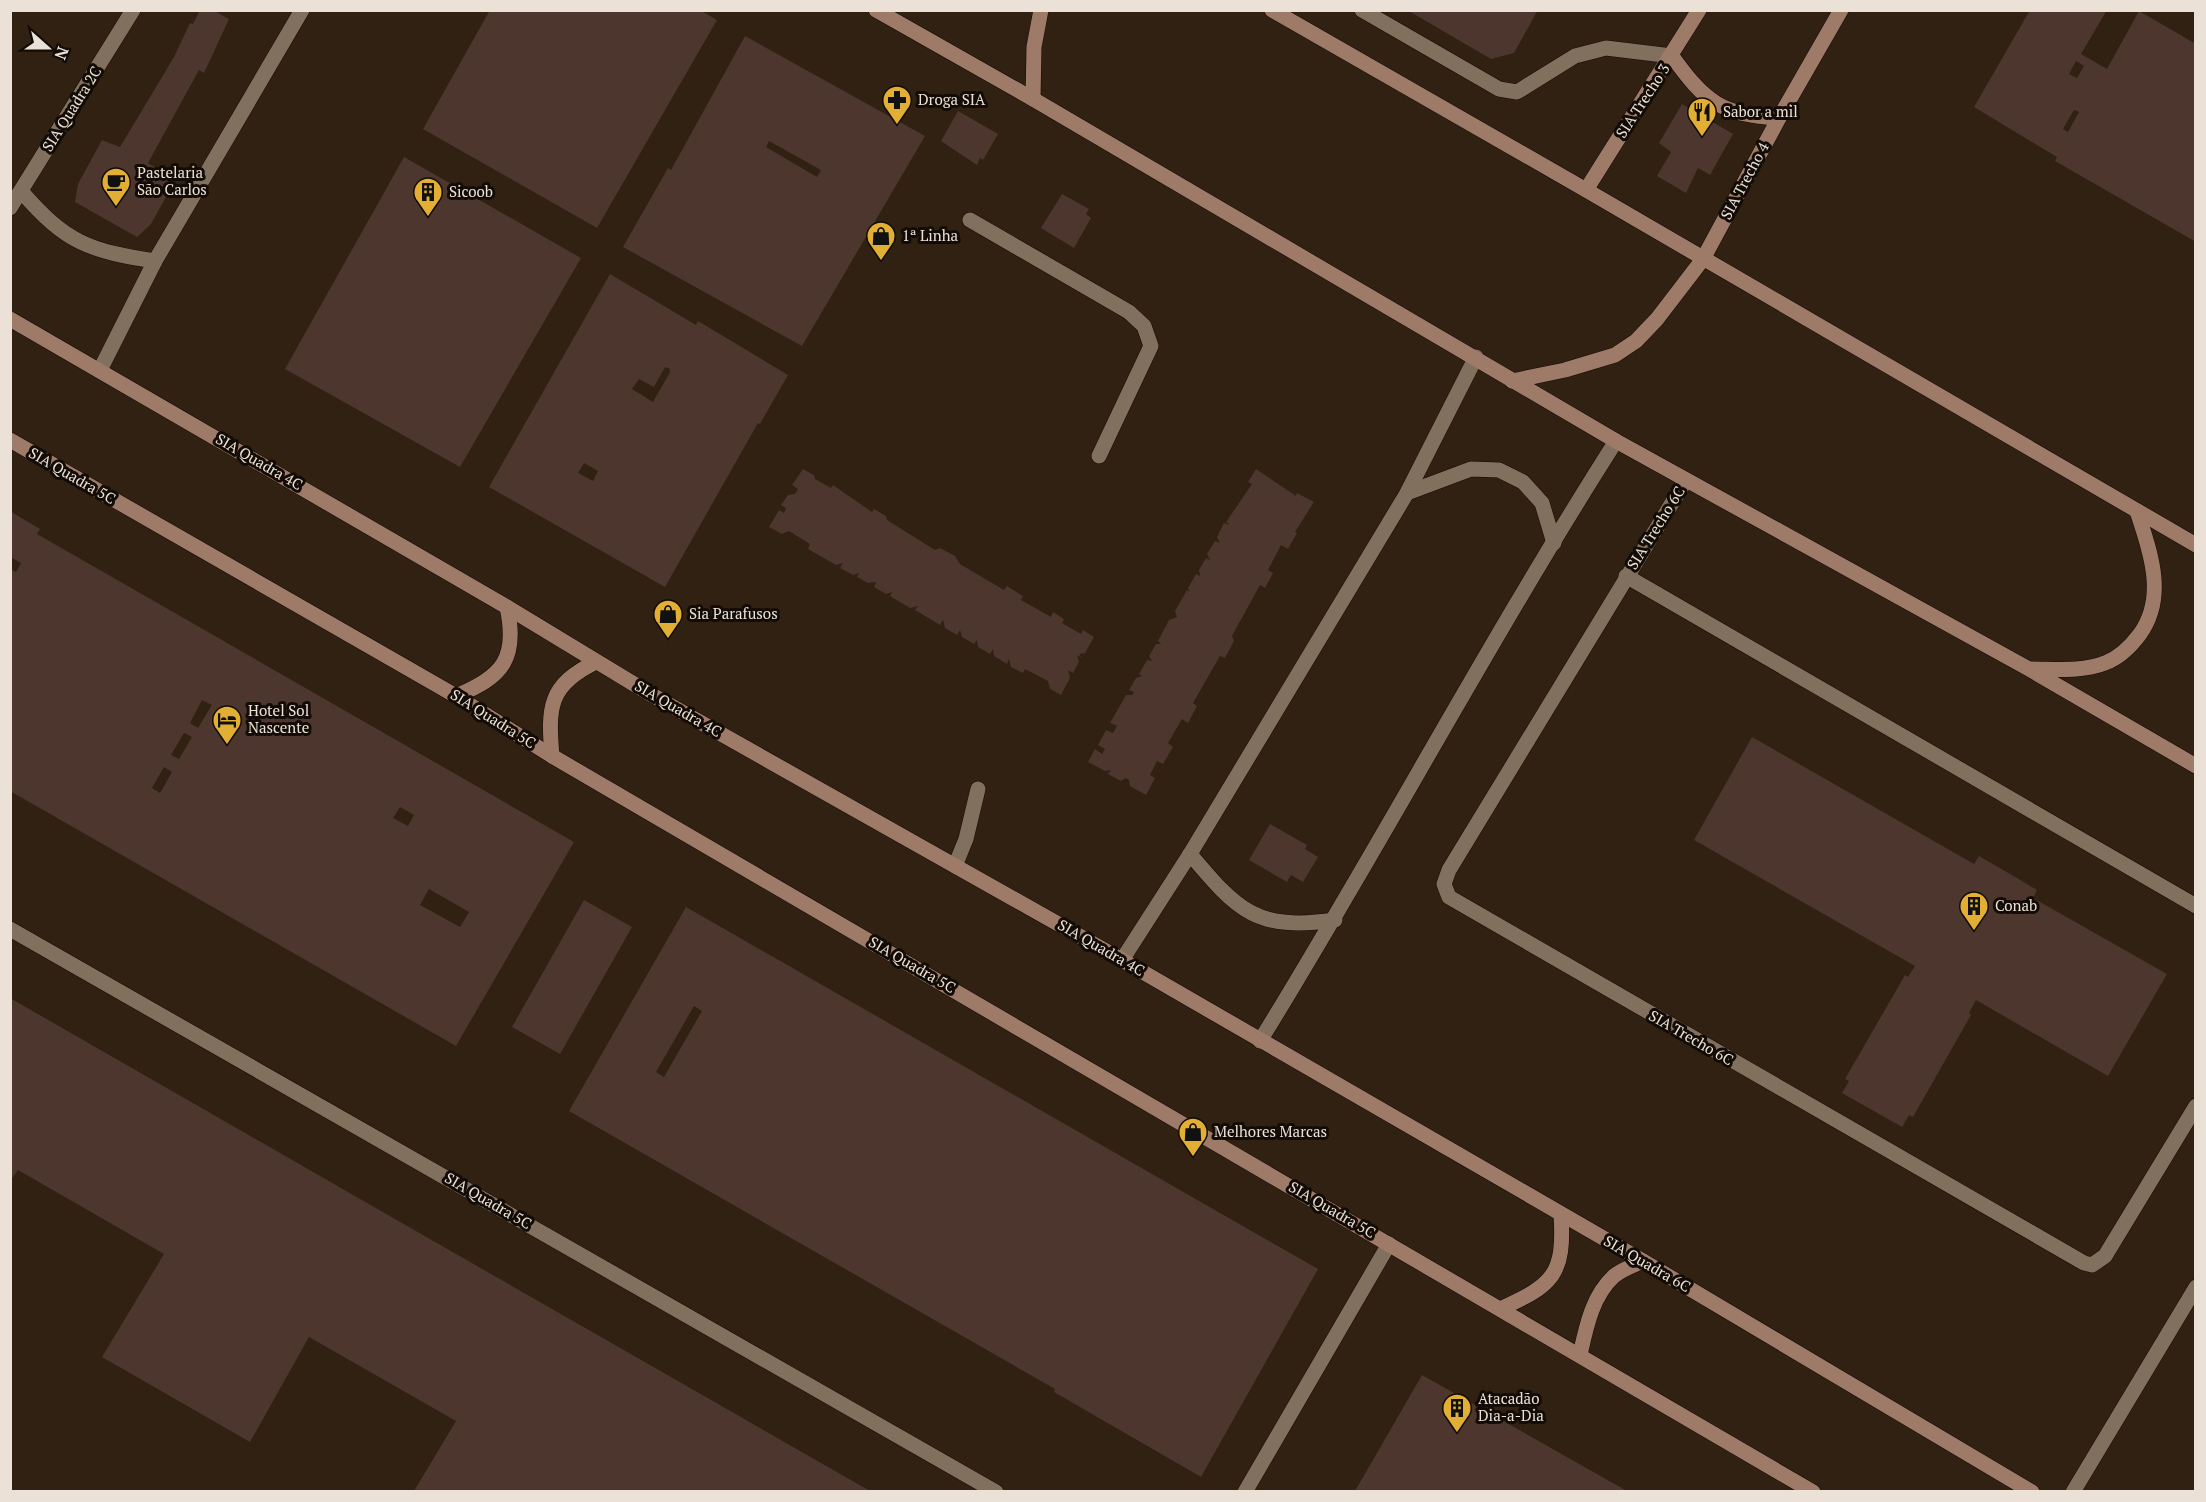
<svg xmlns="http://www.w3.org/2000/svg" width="2206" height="1502" viewBox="0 0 2206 1502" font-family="'PT Serif',serif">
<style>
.building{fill:#4c362e;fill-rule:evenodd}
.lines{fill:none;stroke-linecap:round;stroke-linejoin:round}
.lane-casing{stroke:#180a01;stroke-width:16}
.street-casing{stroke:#180a01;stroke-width:16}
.secondary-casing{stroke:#180a01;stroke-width:16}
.lane{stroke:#82705f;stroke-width:15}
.street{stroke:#82705f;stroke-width:15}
.secondary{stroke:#9e7a68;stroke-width:15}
.labels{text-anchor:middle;stroke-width:6;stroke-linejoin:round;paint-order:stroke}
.poi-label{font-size:15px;fill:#ebe1d7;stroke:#130c06;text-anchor:start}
.street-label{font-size:15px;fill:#ebe1d7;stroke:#130c06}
</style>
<rect width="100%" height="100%" fill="#302112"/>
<g class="building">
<path d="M200 10H213L229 19 204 73 199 70 148 163 165 173 173 184 151 224 137 237 75 202 78 184 102 140 120 147 174 57 190 23 193 24Z"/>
<path d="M490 10H700L717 20 597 228 423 129Z"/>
<path d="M1407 10H1538L1514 53 1491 59Z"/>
<path d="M2030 10H2107L2081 54 2107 69 2139 11 2196 44V242L2055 161 2057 157 1974 107ZM2076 61 2084 66 2077 78 2069 74ZM2074 110 2079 112 2068 132 2063 129Z"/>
<path d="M745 36 925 136 802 346 623 247 668 168 671 170ZM769 141 821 170 817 177 766 147Z"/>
<path d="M1682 104 1733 134 1710 175 1698 168 1686 193 1657 176 1671 152 1659 143Z"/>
<path d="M958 111 998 134 983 160 980 158 977 165 941 141Z"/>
<path d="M404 157 581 258 460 467 285 369Z"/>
<path d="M1062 194 1089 209 1086 214 1091 218 1074 248 1041 228Z"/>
<path d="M610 274 696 325 698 321 788 375 760 424 758 423 665 587 489 487ZM665 367 670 369V372L653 402 632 389 639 379 654 387ZM584 463 598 471 593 481 578 473Z"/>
<path d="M803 469 814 475 815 479 831 488 833 485 872 512 874 509 886 516 887 520 935 550 940 548 955 556 960 564 1004 590 1007 586 1023 596 1021 600 1051 617 1053 612 1064 619 1062 623 1081 634 1083 630 1094 637 1085 653 1079 654 1082 658 1077 655 1079 662 1073 673 1068 670 1070 678 1061 695 1050 689 1048 681 1025 669 1023 673 1011 667 1009 659 1007 664 994 656 993 649 990 654 978 647 977 640 974 644 962 637 960 630 957 635 945 628 943 620 940 625 915 610 918 606 910 608 890 596 892 592 886 594 874 587 876 582 868 583 857 577 859 573 853 575 840 568 843 563 836 565 808 549 810 544 789 531 782 534 769 527 779 510 784 513 786 508 781 505 788 495 795 494 798 489 792 485Z"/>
<path d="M1256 469 1296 496 1297 493 1314 502 1295 532 1297 533 1288 549 1281 545 1268 570 1273 573 1265 588 1260 585 1232 636 1234 641 1225 658 1220 656 1193 703 1197 706 1188 723 1182 719 1168 743 1173 747 1163 764 1157 761 1150 775 1155 778 1146 795 1130 786 1129 780 1126 778 1121 781 1108 774 1111 770 1105 771 1088 762 1095 749 1102 754 1105 749 1098 745 1106 730 1113 733 1117 726 1110 723 1126 695H1132L1134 692 1129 690 1136 678 1142 676 1139 674 1147 660 1152 661 1149 656 1156 644H1161L1158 641 1169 620 1177 617 1175 611 1187 590 1190 592 1188 588 1196 574 1200 576 1199 570 1206 558 1210 560 1207 554 1215 541 1220 543 1217 537 1224 523 1230 525 1226 522 1252 484 1248 482Z"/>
<path d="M10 511 40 529 37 534 574 842 456 1046 10 791V569L16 572 21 563 12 558 10 562ZM202 700 212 705 198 728 190 723ZM184 733 192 737 179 759 171 755ZM164 767 172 772 160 793 152 788ZM400 807 414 815 408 826 393 818ZM429 889 469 912 460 927 420 905Z"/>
<path d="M1752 737 1974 864 1979 856 2017 878 2037 890 2033 898 2167 974 2108 1076 1976 1000 1969 1013 1971 1015 1913 1117 1909 1115 1902 1127 1842 1093 1849 1081 1845 1079 1905 975 1908 977 1915 966 1694 840Z"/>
<path d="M1270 824 1307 845 1305 849 1318 857 1303 882 1291 875 1287 882 1249 860Z"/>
<path d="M584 900 632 927 560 1054 512 1027Z"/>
<path d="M686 907 1318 1269 1201 1477 1054 1392 1055 1389 569 1111ZM694 1006 702 1011 664 1077 656 1072Z"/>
<path d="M10 998 381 1211 870 1491H414L456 1421 309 1337 250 1442 102 1357 164 1254 18 1170 10 1181Z"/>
<path d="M1422 1375 1627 1491H1355Z"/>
</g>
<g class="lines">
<g class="lane-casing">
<g id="lane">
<path d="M1362 10 1499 89 1517 92 1575 56 1606 48 1672 56"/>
<path d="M21 191C66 243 89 251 155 261"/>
<path d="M10 208 133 10"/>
<path d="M970 220 1129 312 1144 326 1151 346 1099 456"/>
<path d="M100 370 155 261 302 10"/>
<path d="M1686 480 1449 870 1444 884 1449 897 2084 1263 2092 1265 2105 1256 2196 1106"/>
<path d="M1407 493 1471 469 1499 470 1523 482 1542 503 1554 543"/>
<path d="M1626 576 2196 906"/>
<path d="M1190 854C1238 911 1256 931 1335 920"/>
<path d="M955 866 966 839 978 789"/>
<path d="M1122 960 1190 854 1407 493 1476 357"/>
<path d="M1260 1041C1382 843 1491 637 1616 441"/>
<path d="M2073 1492 2196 1287"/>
</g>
</g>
<g class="street-casing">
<g id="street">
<path d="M10 929 996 1492"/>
<path d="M1245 1492 1389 1244"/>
</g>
</g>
<g class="secondary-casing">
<g id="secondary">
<path d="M876 10 1033 99 1616 441 2029 669 2196 766"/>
<path d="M1272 10 1586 190 2196 545"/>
<path d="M1672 56C1705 102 1721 115 1779 118"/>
<path d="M1033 99 1034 47 1041 10"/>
<path d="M1586 190 1699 10"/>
<path d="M10 319 507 607 652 695 1122 960 1643 1261 2032 1492"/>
<path d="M1512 381 1565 370 1615 355 1636 341 1657 319 1703 259 1779 118 1841 10"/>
<path d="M10 440 456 696 552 756 1813 1492"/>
<path d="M2032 669C2056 669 2082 672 2105 663 2119 658 2131 646 2140 634 2167 596 2150 552 2137 511"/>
<path d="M456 696C503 677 518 658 507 607"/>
<path d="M552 756C548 708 548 685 596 662"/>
<path d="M1500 1309C1553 1285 1565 1275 1561 1214"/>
<path d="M1580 1355C1586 1328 1592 1296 1614 1276 1621 1270 1634 1265 1643 1261"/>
</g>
</g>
<use href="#lane" class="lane"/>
<use href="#street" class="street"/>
<use href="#secondary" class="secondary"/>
</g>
<defs>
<g id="pharmacy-pin" transform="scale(1.5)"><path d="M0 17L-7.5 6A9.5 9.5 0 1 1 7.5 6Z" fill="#e2af34" stroke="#130c06"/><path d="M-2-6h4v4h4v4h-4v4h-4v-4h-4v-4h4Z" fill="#111"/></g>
<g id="restaurant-pin" transform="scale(1.5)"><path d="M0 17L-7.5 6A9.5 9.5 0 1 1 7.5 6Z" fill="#e2af34" stroke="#130c06"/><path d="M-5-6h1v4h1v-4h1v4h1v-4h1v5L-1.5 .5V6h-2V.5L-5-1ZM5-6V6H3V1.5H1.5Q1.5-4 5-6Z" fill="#111"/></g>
<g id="cafe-pin" transform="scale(1.5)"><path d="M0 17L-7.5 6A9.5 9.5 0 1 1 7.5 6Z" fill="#e2af34" stroke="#130c06"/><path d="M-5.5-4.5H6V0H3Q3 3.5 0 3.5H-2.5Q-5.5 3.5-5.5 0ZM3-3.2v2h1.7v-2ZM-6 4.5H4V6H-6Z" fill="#111"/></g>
<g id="building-pin" transform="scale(1.5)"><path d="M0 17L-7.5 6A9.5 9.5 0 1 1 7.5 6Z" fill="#e2af34" stroke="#130c06"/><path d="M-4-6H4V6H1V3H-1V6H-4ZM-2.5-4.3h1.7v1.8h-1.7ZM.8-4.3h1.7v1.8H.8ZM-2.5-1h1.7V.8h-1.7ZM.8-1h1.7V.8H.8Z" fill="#111"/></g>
<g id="shop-pin" transform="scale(1.5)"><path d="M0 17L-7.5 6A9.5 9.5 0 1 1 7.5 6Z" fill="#e2af34" stroke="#130c06"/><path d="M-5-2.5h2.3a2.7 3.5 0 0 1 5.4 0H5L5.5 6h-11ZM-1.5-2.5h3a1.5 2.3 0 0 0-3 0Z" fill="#111"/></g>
<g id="hotel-pin" transform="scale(1.5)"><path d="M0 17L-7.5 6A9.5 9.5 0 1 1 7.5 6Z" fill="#e2af34" stroke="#130c06"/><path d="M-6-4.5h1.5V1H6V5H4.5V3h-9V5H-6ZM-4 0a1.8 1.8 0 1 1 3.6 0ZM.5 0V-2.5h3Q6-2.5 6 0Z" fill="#111"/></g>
</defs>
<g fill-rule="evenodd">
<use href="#pharmacy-pin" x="897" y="100"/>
<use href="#restaurant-pin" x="1702" y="112"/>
<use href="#cafe-pin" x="116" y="182"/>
<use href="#building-pin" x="428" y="192"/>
<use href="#shop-pin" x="881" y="236"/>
<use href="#shop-pin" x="668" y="614"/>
<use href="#hotel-pin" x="227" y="720"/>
<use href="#building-pin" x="1974" y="906"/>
<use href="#shop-pin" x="1193" y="1132"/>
<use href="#building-pin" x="1457" y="1408"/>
</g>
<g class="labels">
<g class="poi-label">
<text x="918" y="105">Droga SIA</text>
<text x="1723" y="117">Sabor a mil</text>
<text x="137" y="178">Pastelaria<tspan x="137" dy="17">São Carlos</tspan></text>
<text x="449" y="197">Sicoob</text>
<text x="902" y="241">1ª Linha</text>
<text x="689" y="619">Sia Parafusos</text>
<text x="248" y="716">Hotel Sol<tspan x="248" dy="17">Nascente</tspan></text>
<text x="1995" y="911">Conab</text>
<text x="1214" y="1137">Melhores Marcas</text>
<text x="1478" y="1404">Atacadão<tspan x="1478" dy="17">Dia-a-Dia</tspan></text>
</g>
<g class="street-label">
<text transform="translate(1643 101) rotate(-57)" y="5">SIA Trecho 3</text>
<text transform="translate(72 109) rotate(-58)" y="5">SIA Quadra 2C</text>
<text transform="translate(1745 181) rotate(-62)" y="5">SIA Trecho 4</text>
<text transform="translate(259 462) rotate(30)" y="5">SIA Quadra 4C</text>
<text transform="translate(72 476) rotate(30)" y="5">SIA Quadra 5C</text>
<text transform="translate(1656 528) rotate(-58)" y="5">SIA Trecho 6C</text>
<text transform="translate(678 709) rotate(30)" y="5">SIA Quadra 4C</text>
<text transform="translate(493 719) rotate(32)" y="5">SIA Quadra 5C</text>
<text transform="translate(1101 948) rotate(30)" y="5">SIA Quadra 4C</text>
<text transform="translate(912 965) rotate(30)" y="5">SIA Quadra 5C</text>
<text transform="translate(1691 1038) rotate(30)" y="5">SIA Trecho 6C</text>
<text transform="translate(488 1201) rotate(30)" y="5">SIA Quadra 5C</text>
<text transform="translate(1332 1210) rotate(30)" y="5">SIA Quadra 5C</text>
<text transform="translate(1647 1264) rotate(30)" y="5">SIA Quadra 6C</text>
</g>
</g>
<rect width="2206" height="1502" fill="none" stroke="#ebe1d7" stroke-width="24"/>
<g transform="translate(48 48) rotate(111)" stroke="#130c06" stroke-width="4.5" paint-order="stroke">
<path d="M0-4.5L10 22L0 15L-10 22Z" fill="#ebe1d7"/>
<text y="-9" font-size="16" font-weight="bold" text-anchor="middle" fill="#ebe1d7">N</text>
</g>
</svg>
